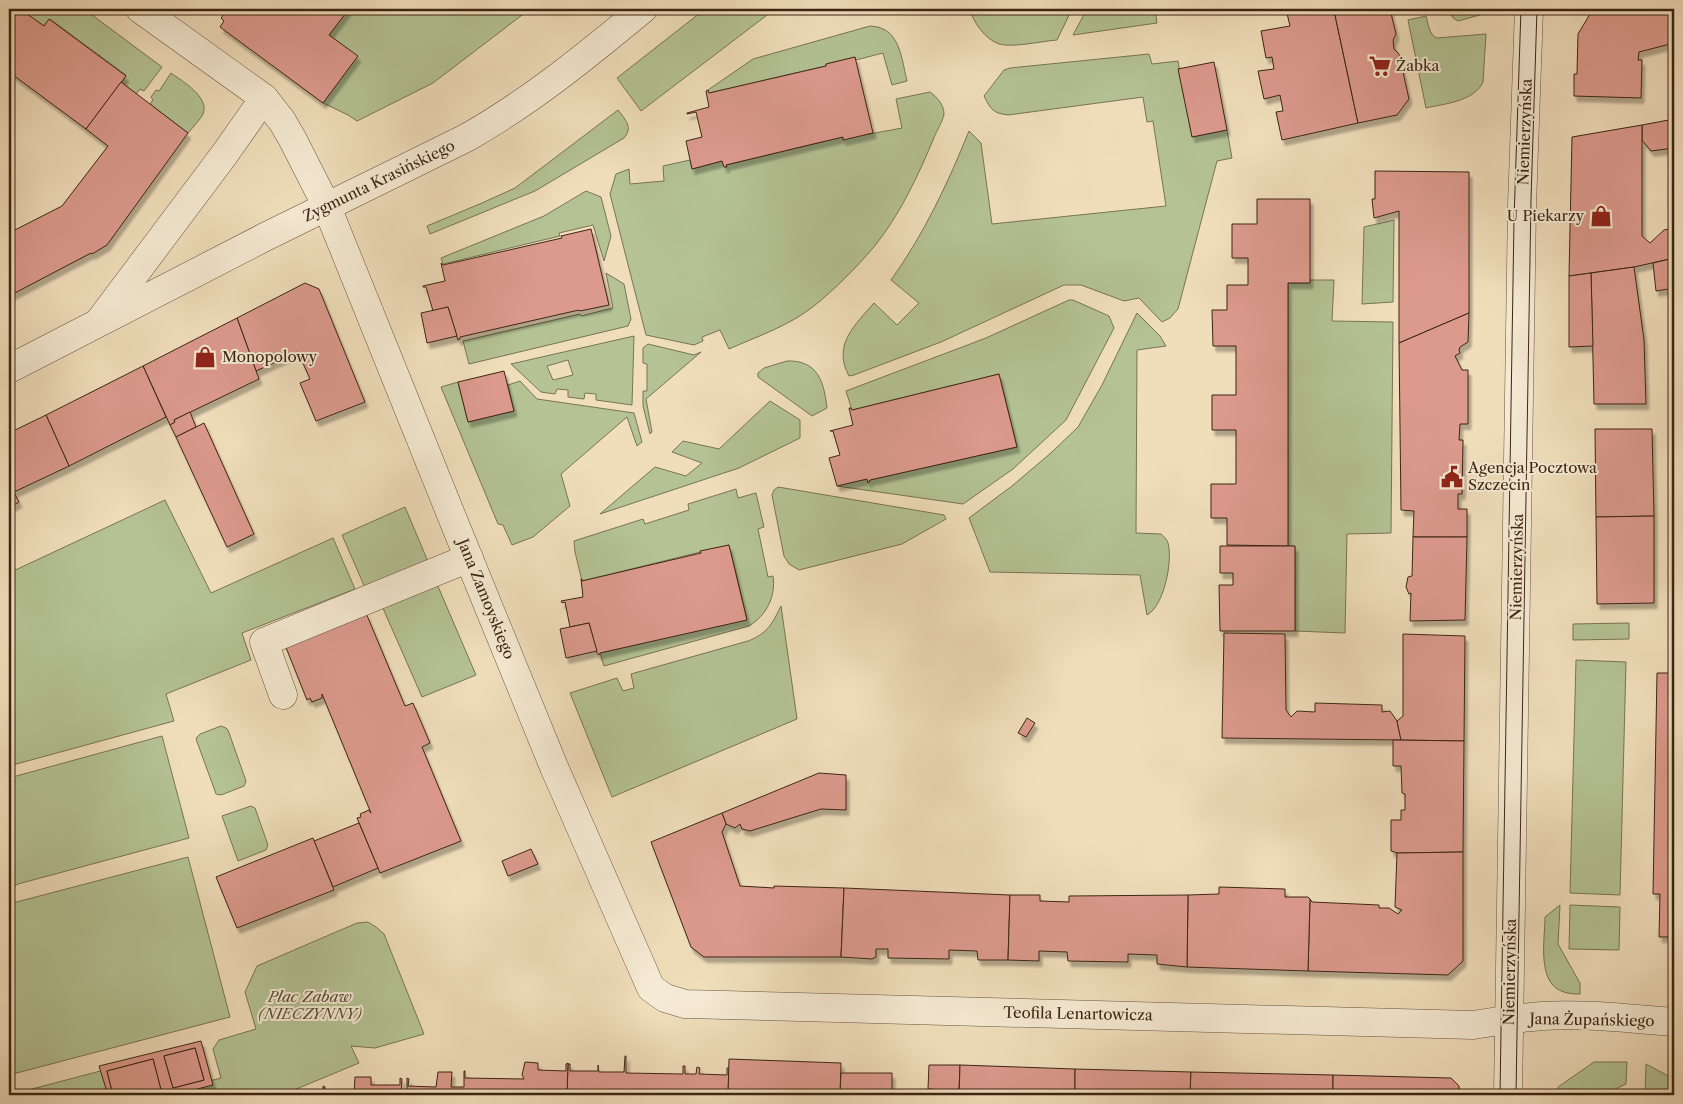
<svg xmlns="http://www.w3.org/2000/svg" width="1683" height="1104" viewBox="0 0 1683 1104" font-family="'Libre Caslon Text',serif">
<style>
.green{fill:#b4c294;stroke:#787454;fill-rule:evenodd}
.building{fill:#dc9a8d;stroke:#3c2514;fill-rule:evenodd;filter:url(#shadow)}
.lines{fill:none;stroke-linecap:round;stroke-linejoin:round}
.minor-casing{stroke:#69533e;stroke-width:29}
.minor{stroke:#f5ead3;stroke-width:28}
.tram{stroke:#3c2514;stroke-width:1}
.labels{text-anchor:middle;stroke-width:4;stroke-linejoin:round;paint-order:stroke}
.poi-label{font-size:15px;fill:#3c2514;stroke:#f5ead3;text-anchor:start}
.street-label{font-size:15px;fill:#3c2514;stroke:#f5ead3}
.park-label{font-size:15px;font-style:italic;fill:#5a4c34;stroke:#f5ead3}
</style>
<defs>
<filter id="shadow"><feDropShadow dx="3" dy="5.5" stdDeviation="1" flood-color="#0004"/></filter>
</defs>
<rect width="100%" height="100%" fill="#f0debb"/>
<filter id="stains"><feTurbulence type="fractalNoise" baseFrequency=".004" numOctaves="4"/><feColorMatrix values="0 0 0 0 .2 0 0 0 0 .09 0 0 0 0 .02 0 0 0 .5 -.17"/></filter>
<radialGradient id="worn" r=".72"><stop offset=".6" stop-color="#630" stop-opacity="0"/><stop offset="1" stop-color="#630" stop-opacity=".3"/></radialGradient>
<g class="green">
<path d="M20 9H84L162 67 144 91 140 89 136 94 121 82 126 75 50 19 44 26Z"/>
<path d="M349 9H530L433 83 357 121 348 115 323 103 357 56 329 35Z"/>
<path d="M705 9H775L641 111 617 78Z"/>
<path d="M970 9H1072L1057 40C1043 41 1012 48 999 44 985 39 973 22 970 9Z"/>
<path d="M1087 9H1155L1157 23 1073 35Z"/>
<path d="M1448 9H1488L1487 13 1458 21 1453 18Z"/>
<path d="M1426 16C1428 23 1429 35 1437 38L1486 34 1483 82C1475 101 1444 104 1426 108L1408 20Z"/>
<path d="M870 26C900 27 901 57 907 81L892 85 883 53 856 60 855 57 826 64V66L709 93 708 90 753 59Z"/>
<path d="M1149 54 1152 64 1178 61 1192 137 1227 130 1232 158 1217 161 1178 309 1170 318 1162 322 1139 298 1124 301 1081 285H1064L941 342 854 375 849 376C832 345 855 325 874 303L897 325 919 303 891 280C924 234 948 183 969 131L981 143 992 224 1166 206 1153 121 1147 122 1143 97 1008 115C993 113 991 110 984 96L1004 70 1010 68Z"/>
<path d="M171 73C182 81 210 97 203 114 200 120 193 127 188 133L150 104 153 100 151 97 156 90 159 91Z"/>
<path d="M930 92C937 97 944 105 944 114 943 120 938 129 935 135 920 172 899 217 873 248 855 269 835 289 814 306 789 326 758 336 729 349L720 330 702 337 703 341 694 345 646 335 610 194 616 174 629 169 630 184 664 181 663 166 690 160 692 169 722 161 727 166 726 165 843 137V139L902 128 896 99Z"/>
<path d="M618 110C626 120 633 128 624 138L535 191 430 234 427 226 482 203 515 188Z"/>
<path d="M586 191 601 197 611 236 604 261 593 225 559 233 560 236 443 264 441 258 544 216Z"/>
<path d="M1394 220 1393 302 1362 304 1364 227Z"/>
<path d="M606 273 624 284 631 319 628 326 469 364 463 341 580 314 581 316 613 308Z"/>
<path d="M1310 280H1334L1332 321 1393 322 1391 533 1347 534 1345 633 1295 631V546H1288V283H1310Z"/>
<path d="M1069 300H1073L1109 316 1114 328 1066 420 1013 469 963 504 837 486 867 479 869 483 870 480 1017 447 999 374 852 410 846 391 986 338Z"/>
<path d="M1137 313 1160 336 1166 346 1137 350 1136 533 1161 534C1163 536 1167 539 1168 543 1173 561 1164 606 1147 615L1140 575 990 572 969 518 1012 486 1052 452 1078 427 1102 385Z"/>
<path d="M634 336 632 405 596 400V394L585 393 584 399 568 397V390L557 389 555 394 541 392 511 364ZM568 360 573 375 553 380 547 366Z"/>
<path d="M648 344 694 355 701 352 646 399 652 432 650 434 643 406V391H647V364L643 363V348Z"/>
<path d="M787 361C818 360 824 382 827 408L812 416 758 377V373L764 368Z"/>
<path d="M520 381 537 399 634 413 642 442 637 446 627 417 561 474 570 506 533 537 512 545 503 525 498 524 441 387 458 382 468 422 514 411 508 385Z"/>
<path d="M770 401 800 420V438L739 468 600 514 655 467 686 476 702 463 672 452 683 441 719 449Z"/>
<path d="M778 487 944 515 946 519 902 544 799 570 789 564 784 556 772 495 774 490Z"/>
<path d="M736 489 738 498 756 493 764 527 758 529 768 577 773 576C776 596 767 615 749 626L604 666 600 653 747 619 729 545 582 581 575 552 574 541 643 519 645 524 689 510 688 504Z"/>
<path d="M165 500 211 593 333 538 355 589 242 633 251 660 166 694 174 721 9 766V573Z"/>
<path d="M405 507 429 564 366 590 342 535Z"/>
<path d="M437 584 476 675 422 697 382 606Z"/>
<path d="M781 606 797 719 612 797 570 693 617 678 623 691 634 688 631 674 748 641C768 633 772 624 781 606Z"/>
<path d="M1629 623V639L1573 640V624Z"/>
<path d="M1576 660 1626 662 1620 895 1570 893Z"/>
<path d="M221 726 226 728 228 730 246 781 244 786 221 795 216 794 215 791 196 739 197 737 200 734Z"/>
<path d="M162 736 189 838 18 884 9 889V778Z"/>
<path d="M251 806 255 808 268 845 266 850 238 861 222 816Z"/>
<path d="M188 857 230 1017 9 1075V904Z"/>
<path d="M1560 905 1558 944 1580 983V994C1575 994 1569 994 1564 992 1536 984 1545 939 1545 917Z"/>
<path d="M1570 905 1620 907 1619 950 1569 949Z"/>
<path d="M368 922 376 927 384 934 424 1034 375 1048 351 1046 359 1063 282 1095H156L221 1078 213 1049 219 1040 256 1029 245 992 257 966 357 923Z"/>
<path d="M1594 1062H1627L1626 1084 1602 1095H1558V1087Z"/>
<path d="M1646 1064 1674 1079V1095H1645Z"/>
<path d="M104 1070 111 1095H9Z"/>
</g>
<g class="building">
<path d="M9 9H20L44 26 49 19 126 76 86 129 9 72Z"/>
<path d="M233 9H349L329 35 358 56 323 103 220 27 224 21 221 18 225 13 228 15Z"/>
<path d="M1286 9H1363V10L1335 15 1358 123 1282 140 1276 112 1283 111 1280 95 1264 99 1258 71 1274 69 1272 57 1266 58 1261 31 1290 26Z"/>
<path d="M1363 9H1390L1396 34 1393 40 1394 49 1399 54 1409 99 1397 115 1358 123 1335 15 1363 10Z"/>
<path d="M1593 9H1674V43L1639 52 1638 60H1642L1641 98 1574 96V74H1577L1578 34Z"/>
<path d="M855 57 873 133 843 140V137L809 145 726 165 727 167H724L722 161 692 169 686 141 702 137 696 112 687 114V113L709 107 706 91 708 90 709 93 826 66V64Z"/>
<path d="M1214 62 1227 130 1192 137 1178 69Z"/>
<path d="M121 82 188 133 107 245 92 254 91 253 9 296V233L62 206 108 146 86 129Z"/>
<path d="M1674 119V148L1651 151 1642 140V125Z"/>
<path d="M1642 125V236L1650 243 1664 230 1674 228V258L1634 267 1569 276 1572 137Z"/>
<path d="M1375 171 1469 172V313L1399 343V211L1374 218 1372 199H1375Z"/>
<path d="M1257 199H1310V283H1288V546L1227 545V518H1211V484H1236V430H1212V395H1236V346H1213L1212 310H1227V285H1248V258H1232V224H1257Z"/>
<path d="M591 229 609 305 580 311 579 310 460 337V339L458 340 448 307 433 311 426 287H423V286L445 281 441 263 443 265 562 238 561 236Z"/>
<path d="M1674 258V288L1656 291 1653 263Z"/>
<path d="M1634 267 1644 340 1646 404H1594L1591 273Z"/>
<path d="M1591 273 1593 346 1569 347V276Z"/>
<path d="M305 283 319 289 365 402 316 421 300 383 310 379 298 352 256 371 237 318Z"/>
<path d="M448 307 457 336 427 343 421 313Z"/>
<path d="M1469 313 1468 342 1460 347 1459 350 1460 353 1455 356 1462 370H1468V424H1460L1459 440H1463L1462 494H1458V509H1467V537H1413L1414 511 1401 510 1399 343Z"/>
<path d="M237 318 259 379 174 420 175 422 170 425 143 366Z"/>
<path d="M143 366 166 417 69 466 46 415Z"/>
<path d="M504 371 514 411 468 422 458 382Z"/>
<path d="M999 374 1017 447 870 480 868 483 867 479 837 486 829 458 840 455 833 431H830L853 425 849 408H851L852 410Z"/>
<path d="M190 412 196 427 176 437 170 425 175 422 174 420Z"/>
<path d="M46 415 69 466 14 492 9 483V433Z"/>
<path d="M204 423 254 534 227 547 176 437Z"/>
<path d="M1595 429H1652L1654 516 1596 517Z"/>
<path d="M9 483 19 502 9 508Z"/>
<path d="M1654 516V603L1597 604 1596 517Z"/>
<path d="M1413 537H1467L1465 620 1410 621 1411 593 1409 594 1406 587 1408 577 1412 576Z"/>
<path d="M729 545 747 620 600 653 599 655 597 653 589 623 570 627 565 602 562 603 561 601 583 597 581 579H582V581L701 553 700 551Z"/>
<path d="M1220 546H1295V631H1220L1219 585H1233V573H1220Z"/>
<path d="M366 613 405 706 413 703 430 743 422 747 461 841 380 873 357 818 361 817 360 814 369 810 371 813 322 694V698L312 702 310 698 307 700 285 645Z"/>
<path d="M589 623 597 651 566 658 560 629Z"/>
<path d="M1224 633 1285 634 1286 710 1291 717 1297 711 1315 712V703L1382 705V712L1390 711 1397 721 1401 740 1222 738Z"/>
<path d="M1403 634 1465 636 1464 741 1401 740 1397 721 1403 716Z"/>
<path d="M1657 673H1674V937H1659L1660 894H1653Z"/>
<path d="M1027 718 1035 723 1026 737 1018 733Z"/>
<path d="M1393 740 1464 741 1463 852 1397 853 1391 851V820H1401V810H1405V794L1402 793 1401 766H1393Z"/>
<path d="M819 773 846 775V810L821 809 750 831 742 829 740 824 735 828 726 824 722 813Z"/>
<path d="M722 813 726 824 722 832 740 886 774 888V886L844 888 841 957H704L691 947 651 842Z"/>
<path d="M359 823 378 868 333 887 314 841Z"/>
<path d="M313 838 334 890 237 928 216 877Z"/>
<path d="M531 849 538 864 508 876 502 861Z"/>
<path d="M1463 852V961L1448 975 1308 971 1310 899 1312 902 1379 905V908H1389L1398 914 1402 910 1395 907 1397 853Z"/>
<path d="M1219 887 1285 889V897H1308L1310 899 1308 971 1187 967 1188 895 1219 894Z"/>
<path d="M844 888 1010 895 1008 960H978L977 951 949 950V959L888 958V949H876V957L872 959 841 957Z"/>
<path d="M1010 895H1040V901L1069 902V896L1188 895 1187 967 1157 964V955L1128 954V962L1068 961 1067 952 1039 951V961L1008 960Z"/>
<path d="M201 1041 213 1085 174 1095H142L161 1090 153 1059 107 1071 113 1095H108L99 1066ZM195 1048 204 1080 173 1088 164 1056Z"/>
<path d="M195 1048 204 1080 173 1088 164 1056Z"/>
<path d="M625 1056H626V1073L683 1074V1066H685V1074H696L697 1067 700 1068 699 1074 727 1075V1068H729L728 1095H567L568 1064H570V1071H598V1065L599 1072H624Z"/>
<path d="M153 1059 161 1090 142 1095H113L107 1071Z"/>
<path d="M729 1059 841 1063 840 1095H728Z"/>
<path d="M525 1062 538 1063V1070L566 1071V1064L568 1063 567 1095H407V1078L409 1079 408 1086 436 1087 438 1072H452L451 1087H464V1071H465V1078L524 1079 522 1075Z"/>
<path d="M929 1065H960L959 1091 928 1089Z"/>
<path d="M960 1065 1075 1069V1095H959Z"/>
<path d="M1075 1069 1191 1072 1190 1095H1075Z"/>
<path d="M1191 1072 1333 1075V1095H1190Z"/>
<path d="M841 1073H892V1095H840Z"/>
<path d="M1333 1075 1451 1078 1459 1086V1095H1333Z"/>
<path d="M355 1077H371V1085H400V1078L402 1079 401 1095H323V1086L325 1087V1092L354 1094Z"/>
</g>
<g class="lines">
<g class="minor-casing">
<g id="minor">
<path d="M140 9 264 98 282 121 293 140 327 207 456 527 554 767 651 988 665 998 685 1004 1473 1025C1496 1021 1519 1018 1542 1016 1586 1013 1631 1019 1674 1022"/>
<path d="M101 319 224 155 264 98"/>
<path d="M9 369 265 237 466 138C530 102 586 56 643 9"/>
<path d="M283 695 264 642 469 558"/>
<path d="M1508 1095 1522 206 1529 9"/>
</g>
</g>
<use href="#minor" class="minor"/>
<g class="tram">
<path d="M1500 1095 1514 220 1521 9"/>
<path d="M1516 1095 1531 199 1537 9"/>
</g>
</g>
<defs>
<g id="supermarket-bare" transform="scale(1.725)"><path d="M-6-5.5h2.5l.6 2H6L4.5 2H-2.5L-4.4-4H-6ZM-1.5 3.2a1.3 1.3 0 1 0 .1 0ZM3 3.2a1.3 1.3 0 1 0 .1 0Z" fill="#8f2418" stroke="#f5ead3" stroke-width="2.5" paint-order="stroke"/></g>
<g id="shop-bare" transform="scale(1.725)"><path d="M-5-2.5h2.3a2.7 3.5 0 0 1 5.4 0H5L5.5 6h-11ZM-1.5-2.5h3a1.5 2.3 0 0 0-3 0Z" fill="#8f2418" stroke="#f5ead3" stroke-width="2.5" paint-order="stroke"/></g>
<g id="civic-bare" transform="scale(1.725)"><path d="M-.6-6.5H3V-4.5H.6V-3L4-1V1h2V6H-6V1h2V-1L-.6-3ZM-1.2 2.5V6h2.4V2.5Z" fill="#8f2418" stroke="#f5ead3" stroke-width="2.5" paint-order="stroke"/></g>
</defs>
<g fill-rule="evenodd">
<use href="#supermarket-bare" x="1380" y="66"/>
<use href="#shop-bare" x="1601" y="216"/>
<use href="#shop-bare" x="205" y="357"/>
<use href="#civic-bare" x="1452" y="477"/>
</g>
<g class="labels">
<g class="poi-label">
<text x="1396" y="71">Żabka</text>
<text x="1584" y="221" text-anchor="end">U Piekarzy</text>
<text x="222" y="362">Monopolowy</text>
<text x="1468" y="473">Agencja Pocztowa<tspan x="1468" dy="17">Szczecin</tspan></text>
</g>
<g class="street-label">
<text transform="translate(1525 132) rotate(-88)" y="5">Niemierzyńska</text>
<text transform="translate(379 181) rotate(-26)" y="5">Zygmunta Krasińskiego</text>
<text transform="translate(1517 567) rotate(-89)" y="5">Niemierzyńska</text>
<text transform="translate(486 599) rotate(68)" y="5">Jana Zamoyskiego</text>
<text transform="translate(1510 972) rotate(-89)" y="5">Niemierzyńska</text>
<text transform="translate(1078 1014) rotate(1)" y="5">Teofila Lenartowicza</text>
<text transform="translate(1592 1020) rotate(1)" y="5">Jana Żupańskiego</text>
</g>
<g class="park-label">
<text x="310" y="1002">Plac Zabaw<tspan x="310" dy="17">(NIECZYNNY)</tspan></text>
</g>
</g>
<rect width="1683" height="1104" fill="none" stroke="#f0debb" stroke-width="30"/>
<rect x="10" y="10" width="1663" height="1084" fill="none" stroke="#3c2514" stroke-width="2.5"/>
<rect x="15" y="15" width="1653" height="1074" fill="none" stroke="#3c2514"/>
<rect width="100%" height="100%" filter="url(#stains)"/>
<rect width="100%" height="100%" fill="url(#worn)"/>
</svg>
